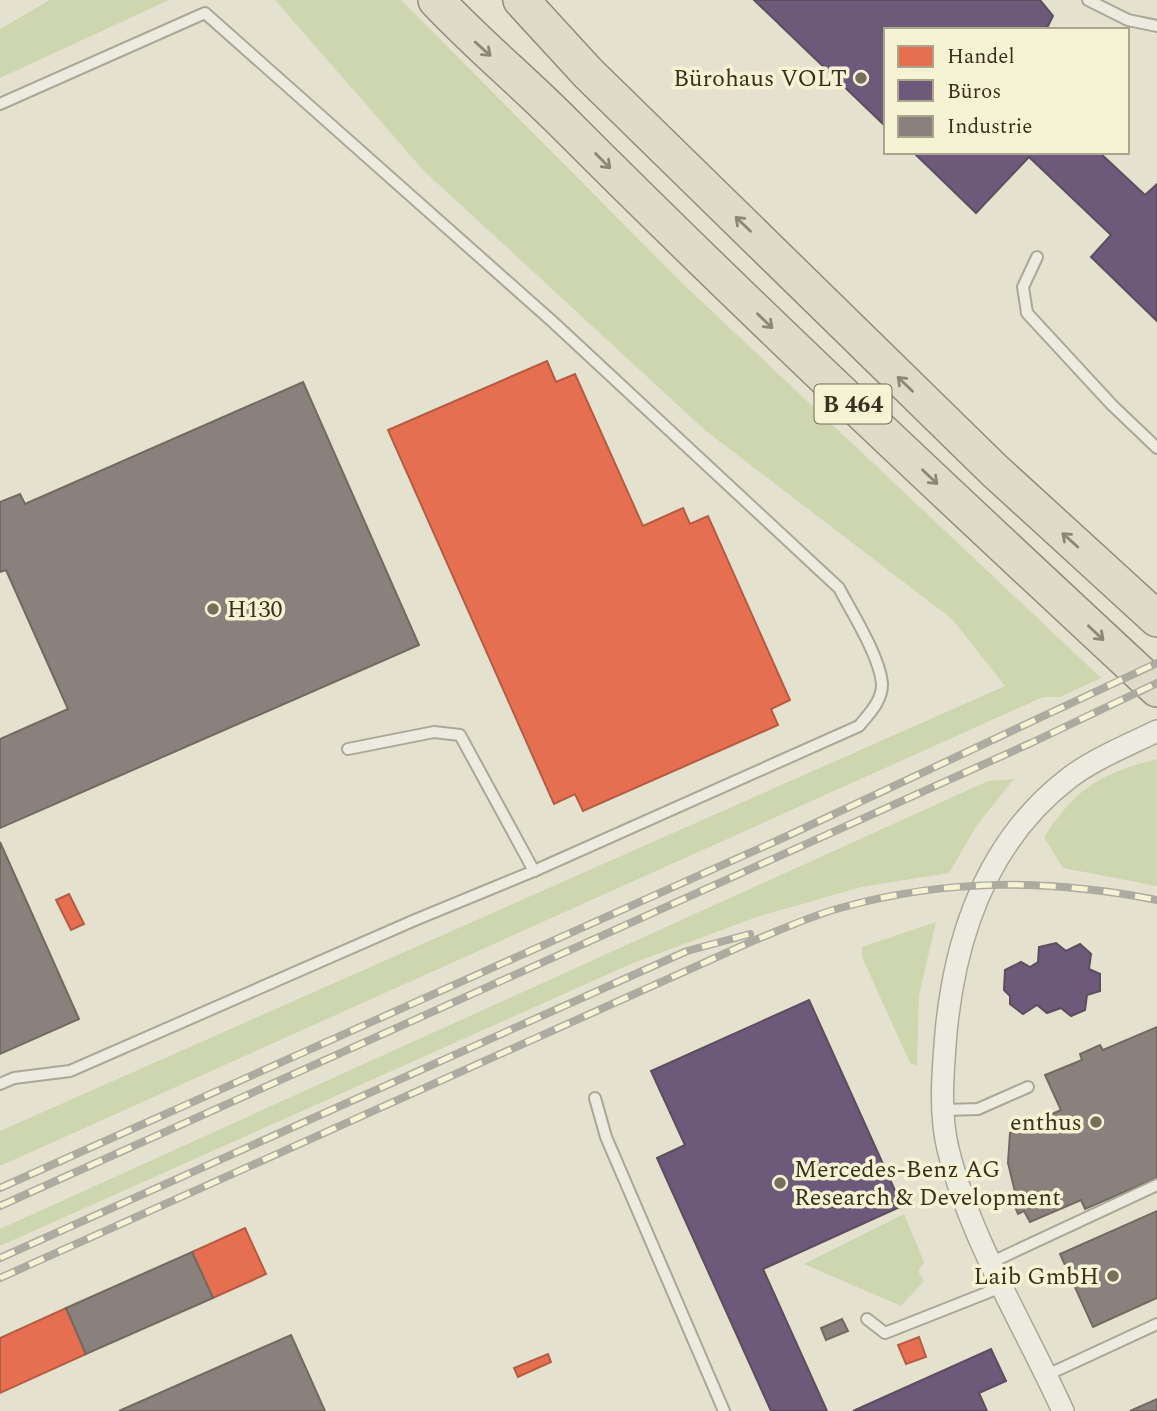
<svg xmlns="http://www.w3.org/2000/svg" width="1157" height="1411" viewBox="0 0 1157 1411" font-family="Spectral,serif">
<style>
.green{fill:#ced6b0}
.shops{fill:#e76f51;stroke:#b35c42;stroke-width:2}
.offices{fill:#6d597a;stroke:#5d4d5f;stroke-width:2}
.industry{fill:#8a817c;stroke:#726960;stroke-width:2}
.lines{fill:none;stroke-linecap:round;stroke-linejoin:round}
.service-casing{stroke:#aaa797;stroke-width:14}
.minor-casing{stroke:#aaa797;stroke-width:24}
.trunk-casing{stroke:#8f8c7e;stroke-width:38}
.service{stroke:#ecebe0;stroke-width:10}
.minor{stroke:#ecebe0;stroke-width:21}
.trunk{stroke:#dedbc8;stroke-width:35}
.rail-casing{stroke:#acaba0;stroke-width:8}
.rail{stroke:#f6f3d4;stroke-width:5;stroke-dasharray:16;stroke-linecap:butt}
.oneway{stroke:#8c8674}
.poi-dot{fill:#756f5c;stroke:#f6f3d4;stroke-width:2.5}
.labels{text-anchor:middle;stroke-width:7;stroke-linejoin:round;paint-order:stroke}
.shield{fill:#f6f3d4;stroke:#726b55;stroke-width:2}
.shield-label{font-size:23px;font-weight:bold;fill:#39311f}
.poi-label{font-size:24px;fill:#39311f;stroke:#f6f3d4;text-anchor:end}
</style>
<rect width="100%" height="100%" fill="#e4e2ce"/>
<g class="green">
<path d="M50 0H169L0 78V29Z"/>
<path d="M275 0H401L682 283 1101 678 1060 697H1043L0 1166V1131L1005 686 952 619 706 431 424 171Z"/>
<path d="M1157 759V886L1063 868 1044 837C1077 787 1100 774 1157 759Z"/>
<path d="M1014 779 977 825 949 873 861 887 757 917 633 963 0 1246V1229L988 781Z"/>
<path d="M936 922 919 995 917 1066 910 1063 862 957V947Z"/>
<path d="M904 1214 924 1262 918 1271 924 1281 901 1306 804 1264Z"/>
</g>
<g class="shops">
<path d="M547 361 556 382 575 374 643 526 683 508 690 524 708 516 790 700 771 709 778 725 583 811 575 794 554 804 388 430Z"/>
<path d="M69 894 84 924 71 930 56 900Z"/>
<path d="M245 1228 266 1274 213 1298 192 1252Z"/>
<path d="M66 1308 86 1354 0 1393V1338Z"/>
<path d="M919 1337 926 1357 906 1364 898 1345Z"/>
<path d="M548 1354 551 1362 518 1377 514 1368Z"/>
</g>
<g class="offices">
<path d="M754 0H1040L1053 16 1046 30H886V127Z"/>
<path d="M913 152H1099L1145 195 1157 184V321L1091 257 1111 235 1029 157 976 213Z"/>
<path d="M1056 943 1066 951 1080 944 1091 954 1089 969 1100 974V991L1087 995 1085 1010 1071 1016 1061 1008 1047 1013 1037 1005 1023 1014 1010 1004V996L1004 990 1005 970 1021 962 1030 967 1038 962 1039 947Z"/>
<path d="M809 1000 902 1206 763 1269 827 1411H771L657 1158 685 1145 651 1071Z"/>
<path d="M991 1349 1006 1381 979 1393 987 1411H853Z"/>
</g>
<g class="industry">
<path d="M303 382 419 645 0 828V739L68 709 6 570 0 572V502L20 494 25 504Z"/>
<path d="M0 842 79 1019 0 1054Z"/>
<path d="M1157 1027V1178L1085 1209 1081 1200 1030 1222 1024 1211 1018 1214 1010 1195 1015 1192 1008 1163 1010 1133 1061 1110 1045 1075 1082 1060 1080 1054 1100 1045 1103 1050Z"/>
<path d="M1157 1211V1298L1093 1327 1060 1254Z"/>
<path d="M192 1252 213 1298 86 1354 66 1308Z"/>
<path d="M842 1319 848 1331 826 1340 821 1328Z"/>
<path d="M291 1335 325 1411H119Z"/>
<path d="M1157 1399V1411H1130Z"/>
</g>
<g class="lines">
<g class="service-casing">
<g id="service">
<path d="M1088 0 1128 20 1157 26"/>
<path d="M0 104 205 13 553 322 839 588C852 613 879 655 882 683 883 700 869 714 859 726L534 871 415 920 70 1071 14 1078 0 1084"/>
<path d="M1037 257 1023 287 1027 313 1112 405 1157 448"/>
<path d="M348 749 434 732 460 735 534 871"/>
<path d="M595 1098 606 1137 724 1411"/>
<path d="M944 1110 978 1109 1028 1087"/>
<path d="M992 1262 1157 1185"/>
<path d="M867 1319 885 1333 1004 1286"/>
<path d="M1047 1375 1157 1324"/>
</g>
</g>
<g class="minor-casing">
<path id="minor" d="M1063 1411C1025 1327 970 1239 948 1149 939 1112 943 1071 946 1033 955 936 988 840 1069 778 1094 759 1128 745 1157 731"/>
</g>
<g class="trunk-casing">
<g id="trunk">
<path d="M436 0C478 45 526 84 569 128 761 320 959 505 1157 689"/>
<path d="M521 0 588 73 994 470 1157 619"/>
</g>
</g>
<use href="#service" class="service"/>
<use href="#minor" class="minor"/>
<use href="#trunk" class="trunk"/>
<g class="rail-casing">
<g id="rail">
<path d="M0 1188 785 837 1157 663"/>
<path d="M0 1206 1031 743 1157 683"/>
<path d="M0 1258 687 951 750 934"/>
<path d="M0 1278 755 940C783 929 811 916 840 908 948 878 1048 879 1157 900"/>
</g>
</g>
<use href="#rail" class="rail"/>
</g>
<defs><path id="oneway-shaft" d="M-6 0H5M1.5-3L5.5 0L1.5 3" fill="none" stroke-width="1.6" stroke-linecap="round" stroke-linejoin="round" transform="scale(1.75)"/></defs>
<g class="oneway">
<use href="#oneway-shaft" transform="translate(483 49) rotate(42)"/>
<use href="#oneway-shaft" transform="translate(603 161) rotate(45)"/>
<use href="#oneway-shaft" transform="translate(743 224) rotate(-136)"/>
<use href="#oneway-shaft" transform="translate(765 321) rotate(44)"/>
<use href="#oneway-shaft" transform="translate(905 384) rotate(-136)"/>
<use href="#oneway-shaft" transform="translate(930 477) rotate(44)"/>
<use href="#oneway-shaft" transform="translate(1070 540) rotate(-138)"/>
<use href="#oneway-shaft" transform="translate(1096 633) rotate(43)"/>
</g>
<g class="poi-dot">
<circle cx="861" cy="78" r="7"/>
<circle cx="213" cy="609" r="7"/>
<circle cx="1096" cy="1122" r="7"/>
<circle cx="780" cy="1183" r="7"/>
<circle cx="1113" cy="1276" r="7"/>
</g>
<g class="labels">
<rect class="shield" x="814.5" y="384.5" width="77" height="39" rx="5"/>
<g class="shield-label">
<text x="853" y="412">B 464</text>
</g>
<g class="poi-label">
<text x="847" y="86">Bürohaus VOLT</text>
<text x="227" y="617" text-anchor="start">H130</text>
<text x="1082" y="1130">enthus</text>
<text x="794" y="1177" text-anchor="start">Mercedes-Benz AG<tspan x="794" dy="28">Research &amp; Development</tspan></text>
<text x="1099" y="1284">Laib GmbH</text>
</g>
</g>
<rect x="884" y="28" width="245" height="126" fill="#f6f3d4" stroke="#aaa58c" stroke-width="2"/>
<rect x="898" y="46" width="35" height="21" fill="#e76f51" stroke="#aaa58c" stroke-width="2"/>
<text x="947" y="63" font-size="21" fill="#39311f">Handel</text>
<rect x="898" y="80" width="35" height="21" fill="#6d597a" stroke="#aaa58c" stroke-width="2"/>
<text x="947" y="98" font-size="21" fill="#39311f">Büros</text>
<rect x="898" y="116" width="35" height="21" fill="#8a817c" stroke="#aaa58c" stroke-width="2"/>
<text x="947" y="133" font-size="21" fill="#39311f">Industrie</text>
</svg>
